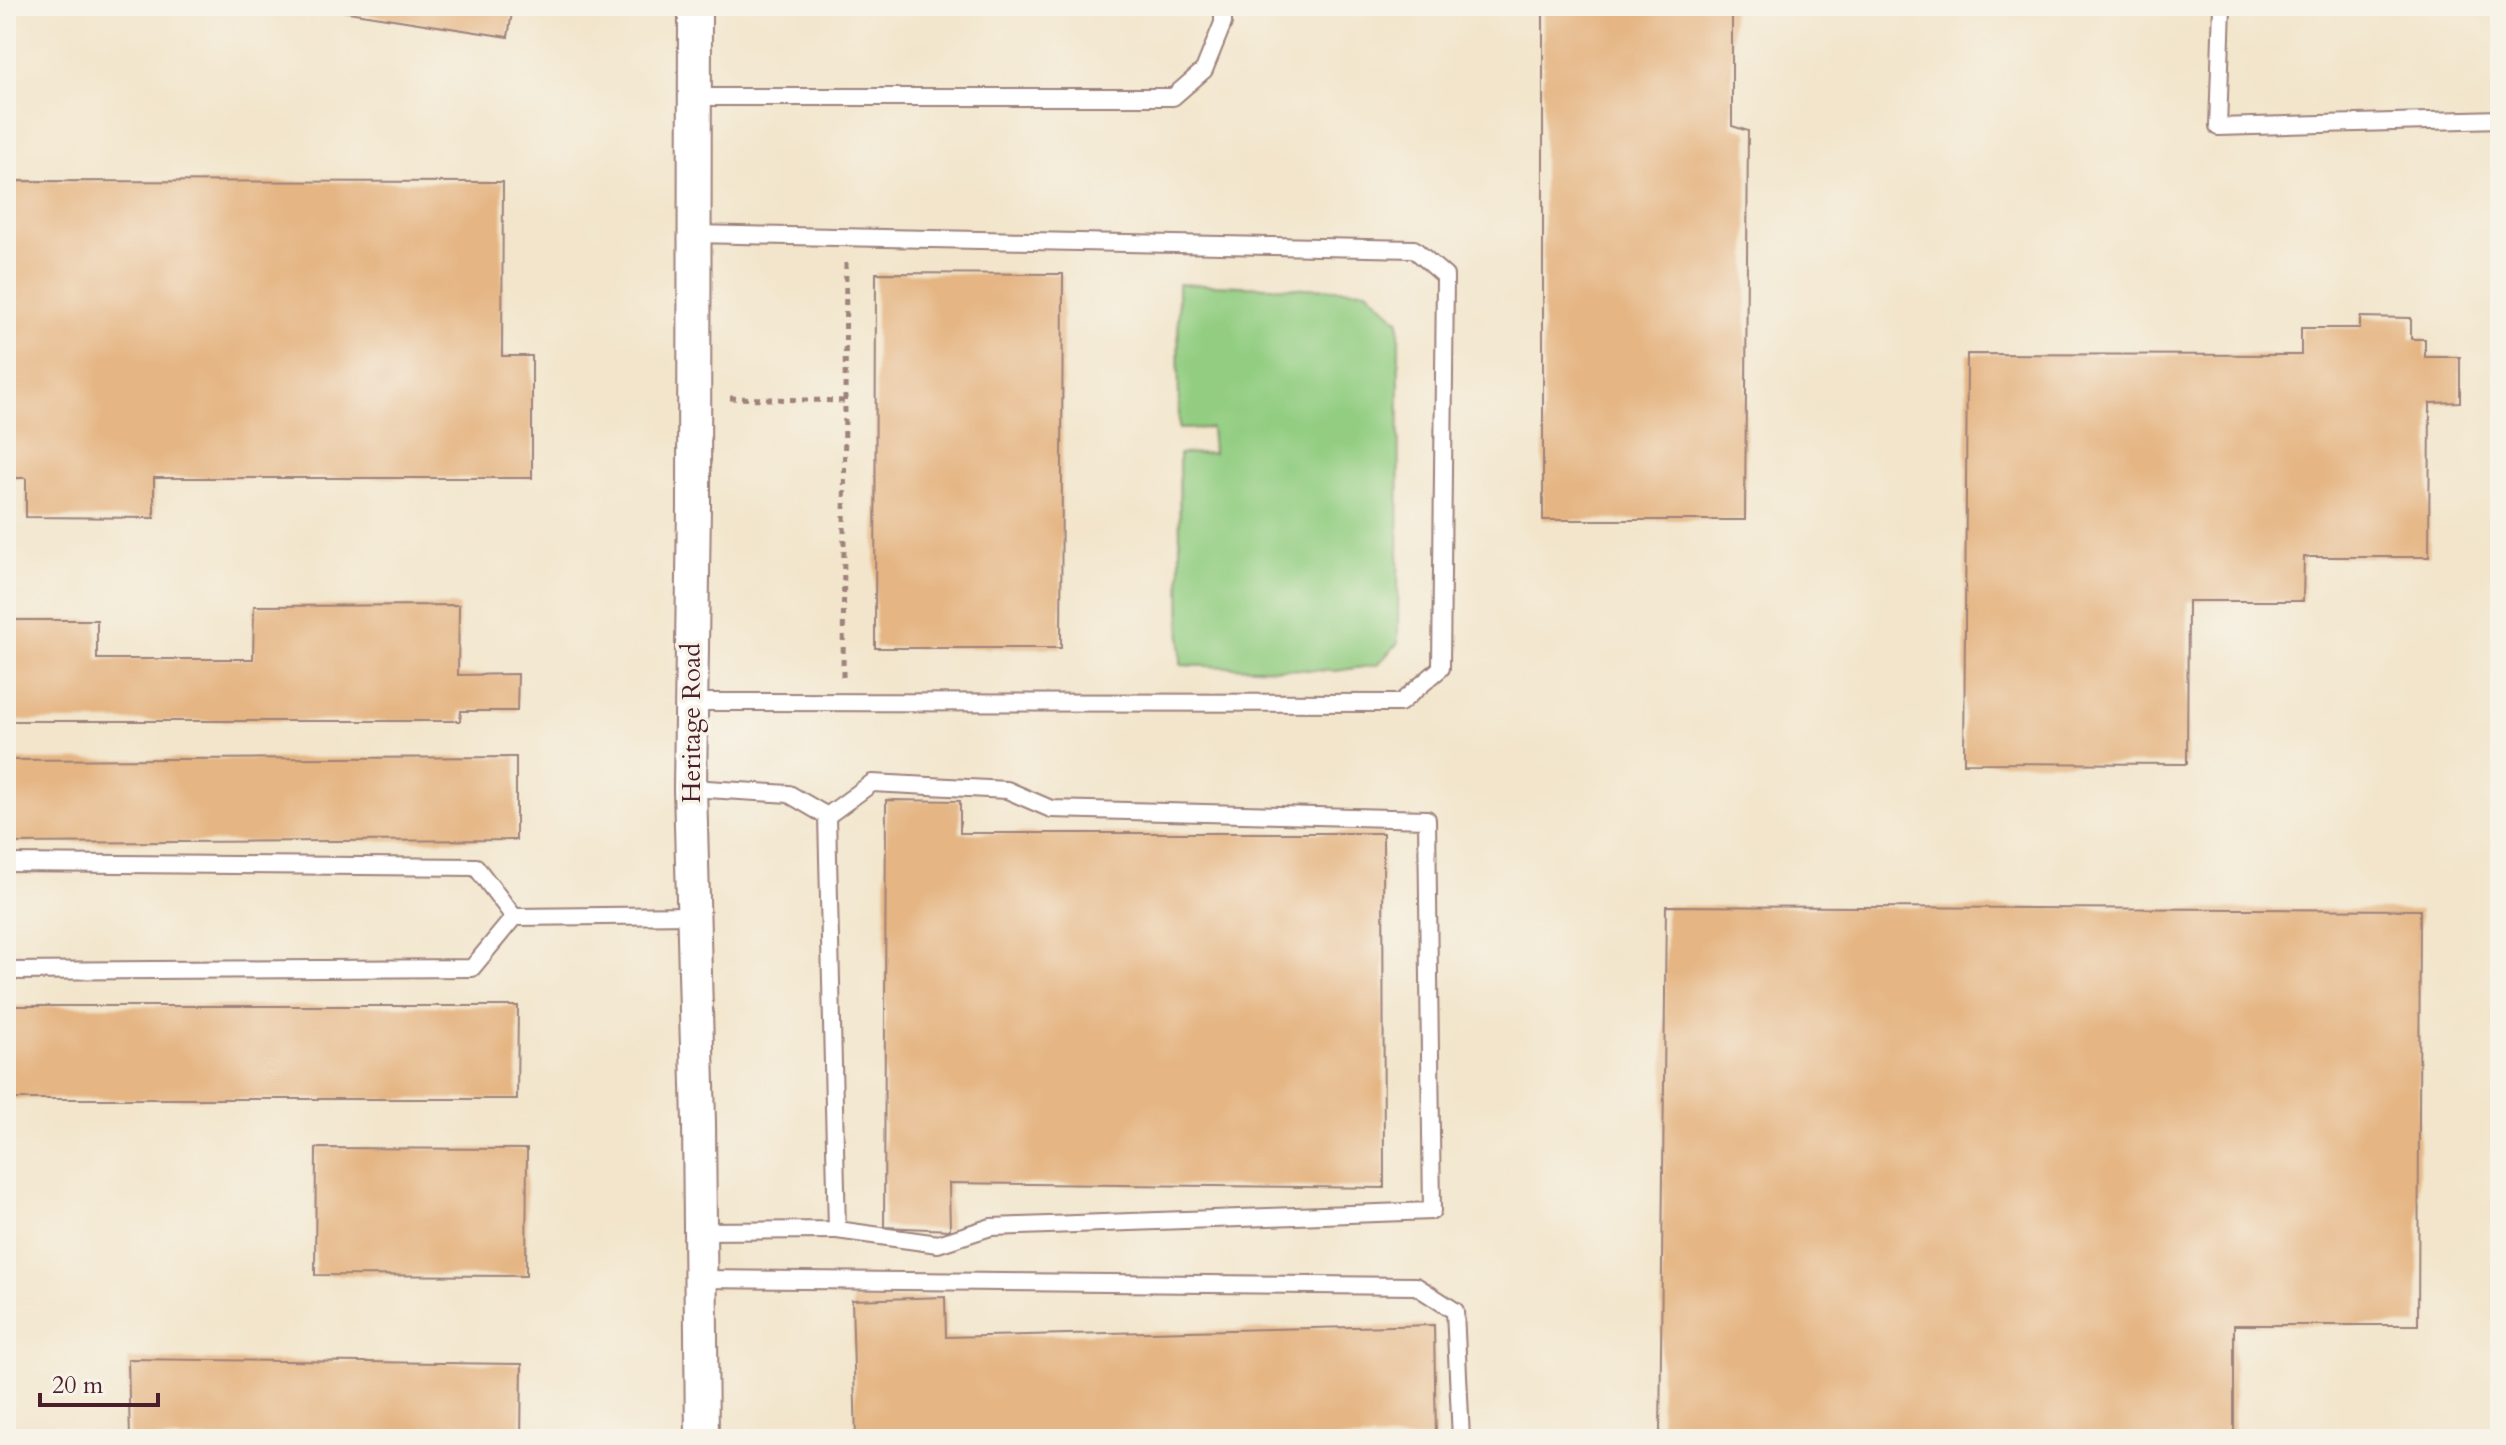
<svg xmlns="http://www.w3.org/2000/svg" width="2506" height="1445" viewBox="0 0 2506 1445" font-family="Cardo,serif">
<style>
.green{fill:#92cd81;stroke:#6e7656;stroke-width:2}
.building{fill:#e5b583}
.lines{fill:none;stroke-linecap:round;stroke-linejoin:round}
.service-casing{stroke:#9e827b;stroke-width:20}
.minor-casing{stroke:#9e827b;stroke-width:36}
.path{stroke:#9e827b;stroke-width:5;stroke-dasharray:6 6;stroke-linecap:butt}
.service{stroke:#fff;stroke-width:16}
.minor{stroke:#fff;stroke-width:32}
.labels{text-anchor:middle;stroke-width:7;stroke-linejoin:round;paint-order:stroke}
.street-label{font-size:26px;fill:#4a1f2b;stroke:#f7f3e8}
</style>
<rect width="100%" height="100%" fill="#f7f3e8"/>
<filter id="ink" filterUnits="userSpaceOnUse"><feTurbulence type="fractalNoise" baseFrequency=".0125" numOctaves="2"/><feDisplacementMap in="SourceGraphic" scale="16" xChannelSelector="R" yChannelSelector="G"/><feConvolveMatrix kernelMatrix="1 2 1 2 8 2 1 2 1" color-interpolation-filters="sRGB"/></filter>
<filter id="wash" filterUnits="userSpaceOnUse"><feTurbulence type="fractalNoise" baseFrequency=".006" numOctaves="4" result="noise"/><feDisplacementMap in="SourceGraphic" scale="32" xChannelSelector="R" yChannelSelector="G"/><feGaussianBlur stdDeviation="1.8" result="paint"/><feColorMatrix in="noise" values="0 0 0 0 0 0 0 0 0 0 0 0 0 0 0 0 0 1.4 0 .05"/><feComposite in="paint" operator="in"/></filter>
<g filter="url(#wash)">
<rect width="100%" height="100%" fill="#f2e5cb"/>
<path class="green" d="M1178 284 1367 290 1399 321 1398 643 1377 665 1335 671 1181 665 1179 454 1213 453 1211 428 1179 429Z"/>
<g id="blocks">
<g class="building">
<path d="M310 6H513L508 37Z"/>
<path d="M1543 6H1732V126L1748 131 1745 520H1543Z"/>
<path d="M6 181 503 182 502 356H532V478H154V518L26 517V478H6Z"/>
<path d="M876 273 1063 274 1061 648H875Z"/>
<path d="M2360 317 2411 318V339H2425V357H2460V402L2430 403 2429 557H2304L2303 601H2188L2187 764 1964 763 1967 354 2301 355V328H2360Z"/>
<path d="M459 605 458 675 518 674 517 711H461L460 721H6V620H97V659H253L254 606Z"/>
<path d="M516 757V840L6 843V760Z"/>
<path d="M886 800 960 801V833H1383L1384 1188 949 1183 950 1230 884 1227Z"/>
<path d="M1666 906 2420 910 2418 1325H2234V1439H1660Z"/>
<path d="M6 1006H518L517 1099H6Z"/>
<path d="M316 1148 527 1149 526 1276 315 1275Z"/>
<path d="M945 1297 946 1337 1434 1325 1436 1439H856L852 1300Z"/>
<path d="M128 1359 522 1364 521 1439H130Z"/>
</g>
</g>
</g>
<g filter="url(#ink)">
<use href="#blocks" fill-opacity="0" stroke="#9e827b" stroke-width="2"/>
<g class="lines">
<g class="service-casing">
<g id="service">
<path d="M2222 6 2218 127 2500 119"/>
<path d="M696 97H1173L1204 70 1223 23V6"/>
<path d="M691 702 1400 703 1441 668 1445 276 1414 249 695 234"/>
<path d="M690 788 789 794 827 816 837 1230 700 1231"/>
<path d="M827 816 872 783 1007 790 1051 809 1427 819 1432 1211 991 1227 938 1244 837 1230"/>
<path d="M6 863 476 867 514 917"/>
<path d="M6 971 472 968 514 917 693 915"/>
<path d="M700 1279 1416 1286 1455 1311 1461 1439"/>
</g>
</g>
<g class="minor-casing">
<path id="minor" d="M695 6 694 506 690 788 699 1122 702 1439"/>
</g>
<g class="path">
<path d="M730 398 845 401"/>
<path d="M843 677 846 263"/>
</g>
<use href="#service" class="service"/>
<use href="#minor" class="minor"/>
</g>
</g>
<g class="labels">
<g class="street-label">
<text transform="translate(691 723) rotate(-90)" y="9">Heritage Road</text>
</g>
</g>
<rect width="2506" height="1445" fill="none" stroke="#f7f3e8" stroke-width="32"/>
<path d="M40 1393v12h118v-12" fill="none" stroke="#4a1f2b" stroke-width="4"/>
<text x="52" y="1393" font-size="24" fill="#4a1f2b" stroke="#f7f3e8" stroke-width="6" paint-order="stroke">20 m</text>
</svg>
